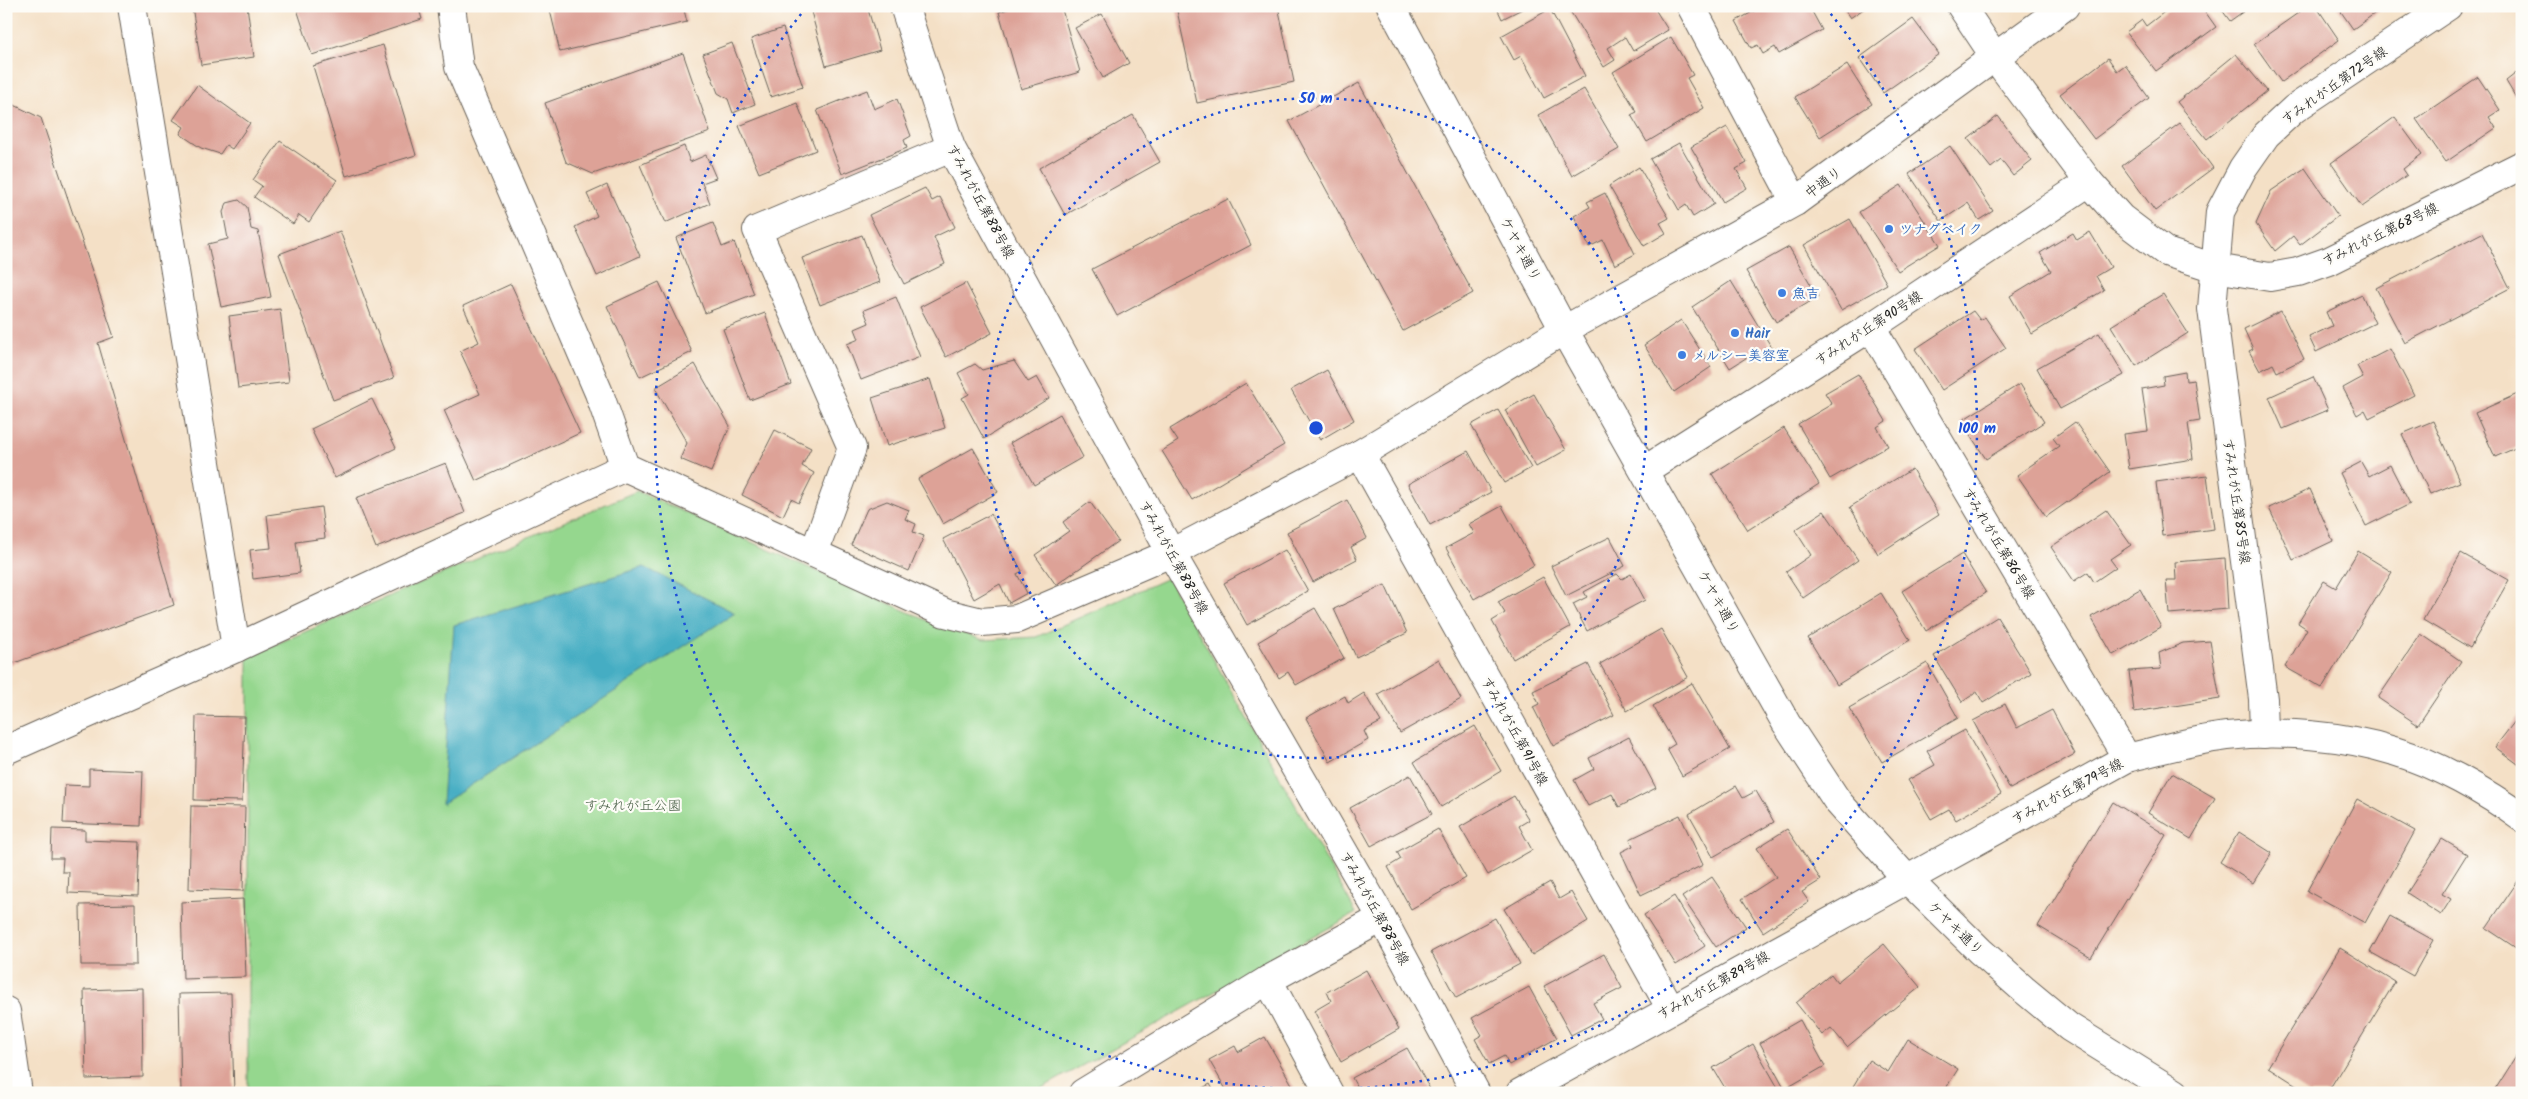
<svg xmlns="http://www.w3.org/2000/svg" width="2528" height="1099" viewBox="0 0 2528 1099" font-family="Kalam,'Klee One',sans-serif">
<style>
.green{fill:#95d78e;stroke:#587a55}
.water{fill:#44adc3;stroke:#306470}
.building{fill:#dda297}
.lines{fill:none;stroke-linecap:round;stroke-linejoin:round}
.minor-casing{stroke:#686158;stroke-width:30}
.minor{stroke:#fff;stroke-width:28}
.ring{fill:none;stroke:#1d4ed8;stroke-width:2.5;stroke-dasharray:2.5 5}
.shop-dot{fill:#3f7fe0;stroke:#fdfcf7;stroke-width:2}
.labels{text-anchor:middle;stroke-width:4.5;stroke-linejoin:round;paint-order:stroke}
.street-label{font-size:14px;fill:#1c1c1c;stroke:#fdfcf7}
.shop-label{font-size:14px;font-weight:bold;fill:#366cbe;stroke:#fdfcf7;text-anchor:start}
.park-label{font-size:14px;fill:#465d44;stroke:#fdfcf7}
.centre{fill:#1d4ed8;stroke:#fdfcf7;stroke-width:2.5}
.ring-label{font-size:15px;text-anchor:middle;font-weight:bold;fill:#1d4ed8;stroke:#fdfcf7;stroke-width:4.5;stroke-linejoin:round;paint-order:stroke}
</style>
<rect width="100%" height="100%" fill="#fdfcf7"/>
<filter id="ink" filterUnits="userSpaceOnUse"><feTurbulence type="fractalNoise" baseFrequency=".02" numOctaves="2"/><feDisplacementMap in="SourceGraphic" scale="10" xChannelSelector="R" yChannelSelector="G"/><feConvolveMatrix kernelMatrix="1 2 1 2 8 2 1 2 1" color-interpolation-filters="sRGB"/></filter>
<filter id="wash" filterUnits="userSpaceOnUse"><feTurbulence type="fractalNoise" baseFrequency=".0096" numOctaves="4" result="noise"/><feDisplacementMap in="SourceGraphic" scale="20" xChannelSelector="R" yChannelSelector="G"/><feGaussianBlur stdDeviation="1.12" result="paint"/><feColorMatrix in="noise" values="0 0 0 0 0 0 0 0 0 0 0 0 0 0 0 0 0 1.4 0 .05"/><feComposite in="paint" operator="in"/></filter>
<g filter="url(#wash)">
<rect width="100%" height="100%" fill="#f4e0c6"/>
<path class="green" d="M637 491 926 620 983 640 1036 637 1168 578 1356 913 1033 1093H248V656Z"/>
<path class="water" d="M644 567 735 613 442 804 454 625Z"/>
<g id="blocks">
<g class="building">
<path d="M192 6H247L254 57 201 65Z"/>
<path d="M296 6H418L422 19 312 55Z"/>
<path d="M549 6H683L687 22 560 52Z"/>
<path d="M815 6H867L880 50 826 66 810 8Z"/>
<path d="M1017 6H1061L1080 72 1021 89 999 12Z"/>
<path d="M1176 6H1278L1294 82 1197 103Z"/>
<path d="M1496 6H1528L1502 19Z"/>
<path d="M1567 6H1596L1598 10 1605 6H1653L1668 30 1633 51 1625 37 1608 48 1615 60 1604 67Z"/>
<path d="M1763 6H1809L1822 30 1779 54 1775 47 1763 54 1758 45 1751 48 1736 21Z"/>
<path d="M1842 6H1868L1850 18Z"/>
<path d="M2172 6H2201L2216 27 2156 71 2126 32 2142 20 2146 26Z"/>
<path d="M2219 6H2251L2230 21Z"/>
<path d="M2308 6H2316L2339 40 2281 82 2254 44Z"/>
<path d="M2337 6H2385L2353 29Z"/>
<path d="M1550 9 1585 76 1544 98 1521 56 1514 60 1501 36Z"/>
<path d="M1102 14 1129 63 1103 78 1075 28Z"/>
<path d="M1913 19 1939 54 1883 93 1859 58Z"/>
<path d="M783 28 803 87 771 97 751 39Z"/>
<path d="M1671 37 1693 75 1687 78 1704 108 1647 142 1631 115 1637 112 1613 72Z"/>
<path d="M732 43 755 104 733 113 728 99 718 93 703 54Z"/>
<path d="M383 45 416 155 346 176 313 66Z"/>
<path d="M683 53 710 132 593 174 566 162 545 103Z"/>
<path d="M2236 54 2267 91 2207 139 2177 102Z"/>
<path d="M2108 58 2117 71 2125 65 2149 98 2094 139 2060 94Z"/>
<path d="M1847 65 1872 104 1820 137 1795 97Z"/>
<path d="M2520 70 2522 74V108L2506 81Z"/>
<path d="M2478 77 2500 110 2489 117 2496 128 2446 162 2416 119Z"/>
<path d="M1359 83 1473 293 1403 331 1289 121Z"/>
<path d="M197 85 250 123 232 149 226 145 220 154 201 148 180 134 184 127 173 120Z"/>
<path d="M1584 89 1619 149 1572 176 1538 115Z"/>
<path d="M867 90 874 109 897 99 911 136 904 140 907 148 842 174 817 110Z"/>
<path d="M6 101 41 118 114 337 98 343 174 605 6 666Z"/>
<path d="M797 103 816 150 759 173 739 126Z"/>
<path d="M1133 115 1160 162 1065 215 1039 168Z"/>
<path d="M1998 116 2032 161 2013 176 2001 160 1991 168 1968 139Z"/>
<path d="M2395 117 2422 154 2403 169 2407 175 2362 207 2331 163Z"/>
<path d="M2180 123 2213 168 2155 211 2122 166Z"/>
<path d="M1727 127 1747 163 1736 169 1747 188 1723 202 1691 147Z"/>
<path d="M280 141 337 180 309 222 299 215 293 224 254 197 262 186 253 180Z"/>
<path d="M1679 143 1714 204 1693 217 1686 205 1679 210 1650 159Z"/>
<path d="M684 146 690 162 706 155 716 178 702 183 710 203 665 223 640 165Z"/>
<path d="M1950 146 1993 211 1979 220 1968 203 1941 221 1909 174Z"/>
<path d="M1639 167 1669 218 1660 223 1666 233 1644 246 1609 186Z"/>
<path d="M2305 168 2338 216 2300 245 2293 236 2275 251 2256 224 2271 191Z"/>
<path d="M607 185 640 256 597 276 575 227 597 216 587 194Z"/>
<path d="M1901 185 1940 245 1898 271 1859 212Z"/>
<path d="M925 188 932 201 940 197 955 227 934 237 945 264 904 284 869 215Z"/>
<path d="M1605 193 1635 254 1615 265 1603 240 1589 247 1574 216 1590 207 1587 202Z"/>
<path d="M1228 199 1251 245 1117 316 1092 269Z"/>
<path d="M239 200 247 207 251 229 258 231 271 297 221 307 208 244 228 239 223 212 227 203Z"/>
<path d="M1850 219 1887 284 1841 310 1804 245Z"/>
<path d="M713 223 722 247 734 242 754 294 705 313 676 238Z"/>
<path d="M340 231 394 378 333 400 279 254Z"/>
<path d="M2090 232 2111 267 2096 276 2104 290 2032 334 2010 296 2051 271 2040 253 2073 233 2077 240Z"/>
<path d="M2482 233 2510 288 2405 343 2376 288Z"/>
<path d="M862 235 880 282 820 305 802 258Z"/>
<path d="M1789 247 1818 297 1776 322 1746 271Z"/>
<path d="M1731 281 1772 348 1752 361 1749 356 1730 368 1692 307Z"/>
<path d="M659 282 692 352 640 377 607 306Z"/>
<path d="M966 283 992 333 946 357 920 307Z"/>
<path d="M511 284 580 433 476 481 444 410 480 394 460 351 479 342 463 306Z"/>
<path d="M2163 294 2188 333 2136 366 2111 326Z"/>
<path d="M2362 295 2375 323 2316 352 2309 337 2332 326 2326 312Z"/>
<path d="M896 297 920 357 861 380 847 344 859 339 855 329 869 323 864 310Z"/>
<path d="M280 309 289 382 238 388 229 316Z"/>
<path d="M1973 311 1980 320 1985 317 2006 348 1942 390 1915 349Z"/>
<path d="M2281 311 2304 359 2277 372 2273 364 2260 371 2249 351 2253 349 2244 329Z"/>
<path d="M765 313 791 384 750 400 723 329Z"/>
<path d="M1681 320 1711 367 1674 392 1644 345Z"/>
<path d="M2099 333 2124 375 2060 409 2037 368Z"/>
<path d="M2390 349 2414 395 2369 418 2365 410 2357 415 2343 388 2363 377 2357 366Z"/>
<path d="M1014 361 1028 382 1037 377 1049 398 984 439 962 398 969 394 958 373 975 364 982 370Z"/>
<path d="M695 364 730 426 711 472 680 459 687 443 655 388Z"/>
<path d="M1327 370 1354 420 1320 440 1291 390Z"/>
<path d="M2185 372 2186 381 2194 380 2200 421 2188 423 2193 459 2129 469 2124 434 2148 431 2142 389 2164 385 2163 376Z"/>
<path d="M1858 374 1886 421 1877 427 1888 446 1830 479 1798 424 1832 404 1825 393Z"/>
<path d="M2313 377 2328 410 2283 429 2269 397Z"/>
<path d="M930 379 945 428 887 446 872 398Z"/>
<path d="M1246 383 1284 445 1192 500 1162 451 1178 441 1170 429Z"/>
<path d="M2020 384 2044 422 1986 459 1961 421Z"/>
<path d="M2522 392V445L2495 457 2475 413Z"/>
<path d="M1534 394 1566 450 1536 467 1505 410Z"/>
<path d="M372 399 396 448 335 478 311 429Z"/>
<path d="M1498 410 1531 468 1504 483 1471 425Z"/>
<path d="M1060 414 1083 457 1034 485 1010 443Z"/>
<path d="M2433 421 2460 482 2430 494 2402 434Z"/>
<path d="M2075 422 2110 472 2046 517 2017 475 2059 446 2053 438Z"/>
<path d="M1784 428 1819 484 1748 530 1712 474Z"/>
<path d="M775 430 811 448 802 466 814 473 799 503 791 499 783 516 742 495Z"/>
<path d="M973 448 998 492 943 524 918 479Z"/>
<path d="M1468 451 1491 492 1430 525 1408 484Z"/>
<path d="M2361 462 2369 476 2390 465 2410 504 2366 526 2340 473Z"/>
<path d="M446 463 465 513 376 548 356 498Z"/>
<path d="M1912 469 1939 515 1878 554 1850 507Z"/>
<path d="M2207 475 2214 529 2162 536 2156 482Z"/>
<path d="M2310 489 2333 541 2293 560 2269 508Z"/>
<path d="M1347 500 1367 538 1351 547 1357 559 1313 582 1287 532Z"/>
<path d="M887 501 909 510 905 519 916 524 913 532 924 536 909 571 851 545 867 509Z"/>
<path d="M1090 502 1118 541 1056 585 1035 555 1069 531 1063 522Z"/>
<path d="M1502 506 1534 565 1474 599 1446 548 1474 533 1469 524Z"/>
<path d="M321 507 325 538 296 542 300 573 253 579 250 550 271 548 267 515Z"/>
<path d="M2106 510 2131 545 2110 559 2116 567 2094 582 2088 572 2074 581 2051 547Z"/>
<path d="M1824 511 1858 560 1803 598 1786 572 1811 555 1795 530Z"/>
<path d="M991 514 1022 571 1017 574 1027 593 1009 603 1000 584 974 599 943 539Z"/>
<path d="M1610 537 1625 566 1566 596 1551 566Z"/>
<path d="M1285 550 1308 591 1247 625 1224 583Z"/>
<path d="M2358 551 2392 572 2322 688 2285 667 2307 629 2298 623 2324 581 2336 588Z"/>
<path d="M2461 553 2509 580 2470 648 2423 620Z"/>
<path d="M1962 554 1986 593 1926 631 1902 591Z"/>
<path d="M2225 558 2228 609 2169 614 2166 580H2176L2175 562Z"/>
<path d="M1617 574 1622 579 1631 574 1645 600 1587 631 1573 604 1587 597 1584 592Z"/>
<path d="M1543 577 1570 627 1513 659 1492 621 1505 613 1498 602Z"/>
<path d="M1385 585 1407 633 1356 657 1334 609Z"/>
<path d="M2140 589 2161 627 2113 655 2091 617Z"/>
<path d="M1881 593 1910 640 1837 685 1808 638Z"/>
<path d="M1315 608 1344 658 1296 685 1288 672 1279 678 1258 642Z"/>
<path d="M1997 617 2031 673 1983 703 1977 692 1962 702 1934 656Z"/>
<path d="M1661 629 1688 677 1627 711 1600 664Z"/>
<path d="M2421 634 2461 661 2418 725 2378 698Z"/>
<path d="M2210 641 2220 699 2134 712 2129 671 2161 669 2159 653 2183 643Z"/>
<path d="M1439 659 1461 699 1400 733 1378 694Z"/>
<path d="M1927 663 1958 718 1882 762 1849 708Z"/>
<path d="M1588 664 1614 715 1553 746 1533 707 1539 704 1533 691Z"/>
<path d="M1692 683 1730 749 1682 776 1667 749 1675 744 1653 706Z"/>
<path d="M1364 693 1381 722 1364 731 1368 740 1330 762 1306 718 1345 696 1348 703Z"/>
<path d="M2005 704 2017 728 2052 710 2075 754 2010 789 1973 721Z"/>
<path d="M2522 712V767L2495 747Z"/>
<path d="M196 716 245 717 242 801 194 800Z"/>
<path d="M1475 726 1501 771 1441 807 1414 762Z"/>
<path d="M1965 730 2001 794 1956 820 1949 809 1931 819 1908 780 1935 765 1927 751Z"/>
<path d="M1629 737 1656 788 1619 807 1612 794 1588 806 1574 780 1594 769 1589 758Z"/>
<path d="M89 769 143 771 141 826 63 823 65 785 89 786Z"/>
<path d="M2172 773 2215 798 2191 839 2148 813Z"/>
<path d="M1410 775 1432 814 1371 846 1350 808Z"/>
<path d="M1736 786 1743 798 1756 791 1774 822 1713 857 1689 814Z"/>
<path d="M1514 796 1529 820 1519 826 1532 850 1488 875 1460 827Z"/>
<path d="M2357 799 2415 831 2365 923 2307 891Z"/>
<path d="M2113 802 2166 835 2091 958 2038 926Z"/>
<path d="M191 806 245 807 243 891 189 889Z"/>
<path d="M1680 815 1703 865 1641 895 1621 852 1633 846 1630 839Z"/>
<path d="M52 829 85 830V840L140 842 138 896 68 893 69 872H62L63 858H51Z"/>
<path d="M1438 829 1466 878 1411 909 1388 867 1401 859 1397 852Z"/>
<path d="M1787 829 1821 880 1802 892 1809 902 1763 932 1742 899 1776 877 1757 848Z"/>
<path d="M2239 832 2272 853 2253 883 2220 862Z"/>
<path d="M2442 839 2467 854 2442 894 2451 899 2441 915 2407 893Z"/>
<path d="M2522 875V952L2486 928Z"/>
<path d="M1712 877 1746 927 1716 947 1682 897Z"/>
<path d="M1550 882 1559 899 1571 892 1588 921 1532 955 1504 909Z"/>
<path d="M1674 896 1705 946 1676 965 1644 915Z"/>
<path d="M243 899 246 977 183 979 181 902Z"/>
<path d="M135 904 136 965H81L80 905Z"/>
<path d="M2390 916 2433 940 2413 976 2370 952Z"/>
<path d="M1495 918 1520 964 1456 998 1431 952Z"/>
<path d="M1884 944 1920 987 1847 1047 1831 1028 1822 1035 1796 1003 1831 974 1837 982Z"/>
<path d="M2340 948 2395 982 2327 1093H2309L2268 1067Z"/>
<path d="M1604 954 1622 988 1593 1003 1602 1019 1571 1035 1544 986Z"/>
<path d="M1366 970 1399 1029 1341 1062 1314 1011 1331 1001 1327 992Z"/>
<path d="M1529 987 1557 1038 1509 1065 1504 1056 1489 1064 1475 1039 1482 1035 1472 1018Z"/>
<path d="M142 988 143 1077 86 1079 84 990Z"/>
<path d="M231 993 234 1093H181L179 994Z"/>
<path d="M1800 1020 1825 1066 1785 1089 1760 1043Z"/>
<path d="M1265 1037 1294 1088 1285 1093H1228L1209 1060 1235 1046 1238 1052Z"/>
<path d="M1908 1039 1958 1069 1943 1093H1849L1869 1060 1888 1072Z"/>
<path d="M1753 1044 1781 1093H1728L1713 1068Z"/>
<path d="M1407 1048 1430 1089 1422 1093H1360L1352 1078Z"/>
<path d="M2517 1055 2522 1058V1093H2493Z"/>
<path d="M1210 1084 1215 1093H1193Z"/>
</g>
</g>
</g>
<g filter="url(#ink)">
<use href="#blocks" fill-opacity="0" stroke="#686158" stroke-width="1"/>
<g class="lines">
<g class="minor-casing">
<g id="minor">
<path d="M132 6 236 648"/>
<path d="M451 6 459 67 599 393 625 467 945 613 982 622 1017 619 1171 553 1360 454 1564 330 1795 202 2065 6"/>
<path d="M904 6 951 148 1171 553 1382 918 1476 1093"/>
<path d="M1391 6 1564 330 1786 723 1838 802 1906 878 1980 951 2023 989 2069 1027 2175 1093"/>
<path d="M1691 6 1795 202"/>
<path d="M1961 6 1995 57 2089 182 2121 218 2166 252 2215 268 2270 277 2298 272 2329 261 2522 165"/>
<path d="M1871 327 2127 758"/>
<path d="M1360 454 1671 1009"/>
<path d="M1645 470 1871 327 2089 182"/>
<path d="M814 553 852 448 757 230 951 148"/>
<path d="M2264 734 2263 699 2212 309 2220 212 2243 168 2266 135 2294 109 2448 6"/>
<path d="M6 750 236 648 625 467"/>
<path d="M1268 980 1329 1093"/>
<path d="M6 1011 18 1093"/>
<path d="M1083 1093 1268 980 1382 918"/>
<path d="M1520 1093 2127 758C2160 750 2193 740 2227 736 2279 730 2344 735 2394 751 2435 763 2487 792 2522 818"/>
</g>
</g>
<use href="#minor" class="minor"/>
</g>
</g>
<g class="ring">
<circle cx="1316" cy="428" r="330"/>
<path d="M1826 8A661 661 0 1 1 806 8"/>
</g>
<g class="shop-dot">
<circle cx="1889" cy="229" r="5"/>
<circle cx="1782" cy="293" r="5"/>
<circle cx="1735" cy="333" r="5"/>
<circle cx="1682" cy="355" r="5"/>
</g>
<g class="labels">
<g class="street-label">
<text transform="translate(2334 85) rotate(-35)" y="5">すみれが丘第72号線</text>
<text transform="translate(1823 182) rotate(-36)" y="5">中通り</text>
<text transform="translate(981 201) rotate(62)" y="5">すみれが丘第88号線</text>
<text transform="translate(2380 234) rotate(-26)" y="5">すみれが丘第68号線</text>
<text transform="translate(1521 249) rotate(62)" y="5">ケヤキ通り</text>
<text transform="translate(1868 328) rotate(-33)" y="5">すみれが丘第90号線</text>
<text transform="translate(2237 501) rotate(82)" y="5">すみれが丘第85号線</text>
<text transform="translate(1999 543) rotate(59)" y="5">すみれが丘第86号線</text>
<text transform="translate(1174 557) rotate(61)" y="5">すみれが丘第88号線</text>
<text transform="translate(1719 602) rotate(61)" y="5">ケヤキ通り</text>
<text transform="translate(1515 731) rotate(61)" y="5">すみれが丘第91号線</text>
<text transform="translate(2067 791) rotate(-28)" y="5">すみれが丘第79号線</text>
<text transform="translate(1375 908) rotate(61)" y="5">すみれが丘第88号線</text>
<text transform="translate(1956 928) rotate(44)" y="5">ケヤキ通り</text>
<text transform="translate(1713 985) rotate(-29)" y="5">すみれが丘第89号線</text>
</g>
<g class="shop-label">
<text x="1899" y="234">ツナグベイク</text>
<text x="1792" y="298">魚吉</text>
<text x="1745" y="338">Hair</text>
<text x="1692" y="360">メルシー美容室</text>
</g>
<g class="park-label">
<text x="633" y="810">すみれが丘公園</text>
</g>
</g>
<circle cx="1316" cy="428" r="8" class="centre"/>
<g class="ring-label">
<text x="1316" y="103">50 m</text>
<text x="1977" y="433">100 m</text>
</g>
<rect width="2528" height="1099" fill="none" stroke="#fdfcf7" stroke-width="25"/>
</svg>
